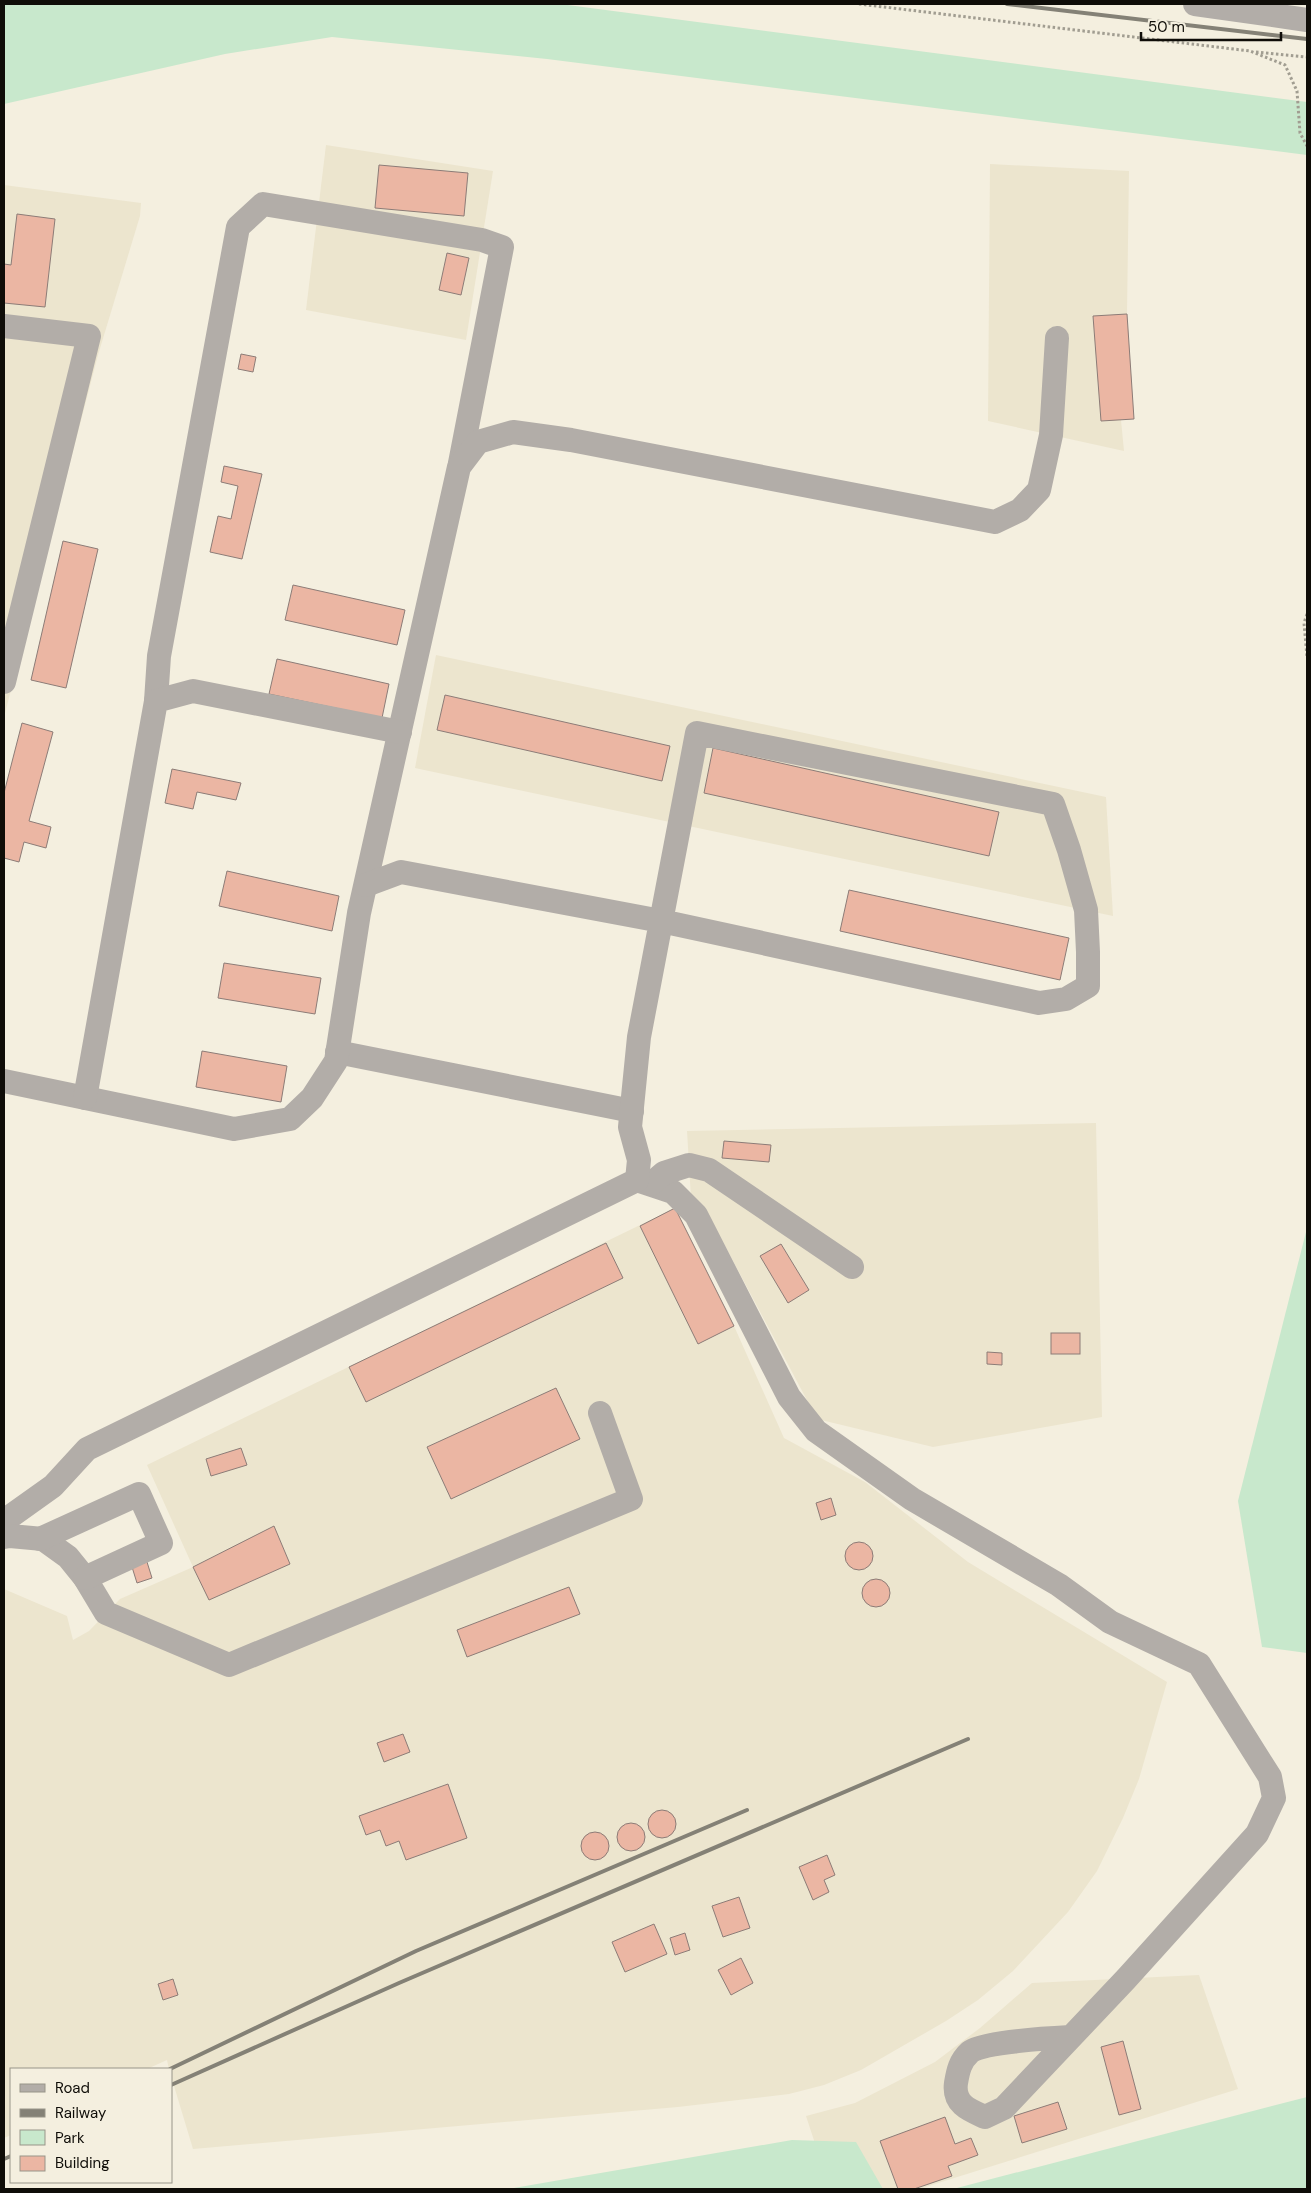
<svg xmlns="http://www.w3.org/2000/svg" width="1311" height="2193" viewBox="0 0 1311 2193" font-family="'DM Sans',sans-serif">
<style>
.built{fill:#ece5ce}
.green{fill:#c8e8cc}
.building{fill:#ebb6a3;stroke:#8c7c77}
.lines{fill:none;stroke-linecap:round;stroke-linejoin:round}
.path{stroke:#a19d91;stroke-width:3;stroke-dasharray:2.5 2.5;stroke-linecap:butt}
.minor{stroke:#b2ada8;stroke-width:24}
.rail{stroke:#848176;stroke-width:4}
</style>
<rect width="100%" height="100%" fill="#f4efdf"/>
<g class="built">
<path d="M326 145 493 171 466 340 306 310Z"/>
<path d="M990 164 1129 171 1127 313 1134 419 1121 420 1124 451 988 421Z"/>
<path d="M4 185 141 203 140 216 98 355 4 717Z"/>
<path d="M436 655 1106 797 1113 916 415 768Z"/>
<path d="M1096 1123 1102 1417 933 1447 817 1419 715 1227 691 1198 687 1131Z"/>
<path d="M675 1208 734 1326 784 1438 865 1482 968 1562 1167 1682 1139 1779 1123 1818 1097 1871 1068 1912 1013 1971 978 2000 946 2021 861 2070 824 2085 789 2094 678 2107 193 2149 171 2076V2069H169L167 2060 147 2069H11V2135L4 2138V1589L67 1616 73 1640 89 1631 120 1599 193 1567 147 1465Z"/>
<path d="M1199 1975 1238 2089 919 2189H830L806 2116 855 2103 935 2062 980 2028 1032 1983Z"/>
</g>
<g class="green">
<path d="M4 4H560L1307 102V155L547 59 332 37 225 54 4 104Z"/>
<path d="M1307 1228V1653L1262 1647 1238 1501Z"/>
<path d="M1307 2097V2189H953Z"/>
<path d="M792 2140 856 2142 883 2189H508Z"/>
</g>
<g class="building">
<path d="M379 165 468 173 464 216 375 208Z"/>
<path d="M17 214 55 219 45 307 4 303V264L11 265Z"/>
<path d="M447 253 469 258 461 295 439 290Z"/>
<path d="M1127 314 1134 419 1101 421 1093 316Z"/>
<path d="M241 354 256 357 253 372 238 369Z"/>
<path d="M224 466 262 474 242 559 210 552 218 516 231 519 238 486 221 482Z"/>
<path d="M63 541 98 549 66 688 31 680Z"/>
<path d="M293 585 405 610 397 645 285 620Z"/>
<path d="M277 659 389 684 382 718 269 694Z"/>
<path d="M445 695 670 746 662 781 437 730Z"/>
<path d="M22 723 53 732 29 821 51 827 46 848 24 842 19 862 4 858V793Z"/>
<path d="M713 748 999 812 989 856 704 793Z"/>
<path d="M172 769 241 783 236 800 197 792 193 809 165 803Z"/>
<path d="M227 871 339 896 332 931 219 906Z"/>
<path d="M849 890 1069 938 1060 980 840 931Z"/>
<path d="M224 963 321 978 315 1014 218 998Z"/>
<path d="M202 1051 287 1066 281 1102 196 1087Z"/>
<path d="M724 1141 771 1145 769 1162 722 1158Z"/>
<path d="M675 1208 734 1326 698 1344 640 1226Z"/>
<path d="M606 1243 623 1278 366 1402 349 1367Z"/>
<path d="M781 1244 809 1290 788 1303 760 1256Z"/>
<rect x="1051" y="1333" width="29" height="21"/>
<path d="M987 1352 1002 1353V1365L987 1364Z"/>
<path d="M556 1388 580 1439 451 1499 427 1447Z"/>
<path d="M241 1448 247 1465 211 1476 206 1459Z"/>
<path d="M831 1498 836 1515 821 1520 816 1503Z"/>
<path d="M274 1526 290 1564 209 1600 193 1567Z"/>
<circle cx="859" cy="1556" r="14"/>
<path d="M147 1562 152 1578 137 1583 132 1567Z"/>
<circle cx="876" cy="1593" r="14"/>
<path d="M569 1587 580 1614 467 1657 457 1630Z"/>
<path d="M403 1734 410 1752 384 1762 377 1743Z"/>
<path d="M448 1784 467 1838 406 1860 399 1841 386 1846 380 1830 366 1835 359 1816Z"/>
<circle cx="662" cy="1824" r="14"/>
<circle cx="631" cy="1837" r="14"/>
<circle cx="595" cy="1846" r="14"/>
<path d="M827 1855 835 1875 824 1880 829 1892 813 1900 799 1867Z"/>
<path d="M739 1897 750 1928 723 1937 712 1906Z"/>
<path d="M654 1924 667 1954 625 1972 612 1942Z"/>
<path d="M685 1933 690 1950 675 1955 670 1938Z"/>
<path d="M741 1958 753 1983 731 1995 718 1970Z"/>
<path d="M173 1979 178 1995 163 2000 158 1984Z"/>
<path d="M1123 2041 1141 2109 1119 2115 1101 2047Z"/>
<path d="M1058 2102 1067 2129 1022 2143 1014 2116Z"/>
<path d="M945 2117 955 2144 971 2138 978 2155 948 2166 952 2176 914 2189H898L880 2141Z"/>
</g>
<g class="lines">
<g class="path">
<path d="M859 4 1250 51 1285 65 1297 91 1300 133 1307 146"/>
<path d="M1256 52 1307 57"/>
<path d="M1307 614 1304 623 1307 657"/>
</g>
<g class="minor">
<path d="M1195 4 1307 20"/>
<path d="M4 326 89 336 4 682"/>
<path d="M156 701 159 656 238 227 263 204 482 240 502 247 460 463"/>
<path d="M337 1052 632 1111"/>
<path d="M4 1081 234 1129 290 1119 312 1098 336 1061 359 913 459 467 478 442 513 432 571 440 995 522 1020 510 1039 490 1051 435 1057 338"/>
<path d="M85 1098 156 701 193 691 400 732"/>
<path d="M637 1180 673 1192 696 1215 789 1397 816 1431 912 1499 1059 1585 1110 1622 1199 1664 1270 1777 1274 1798 1257 1834 1126 1979 1004 2108 985 2117C969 2110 953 2104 956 2083 958 2071 960 2061 970 2052 983 2042 1051 2038 1070 2037"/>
<path d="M651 1184 664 1173 689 1165 709 1170 852 1267"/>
<path d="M4 1521 53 1486 87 1449 637 1180 639 1160 630 1127 639 1037 697 733 1053 804 1069 850 1086 910 1088 952V986L1066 999 1039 1003 661 921 401 872 366 885"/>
<path d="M4 1537 10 1536 43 1539 68 1557 85 1578 106 1613 229 1665 631 1499 600 1413"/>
<path d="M40 1539 139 1494 161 1543 85 1578"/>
</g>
<g class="rail">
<path d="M1007 4 1307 39"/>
<path d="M170 2069 416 1951 747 1810"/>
<path d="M171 2085 399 1983 968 1739"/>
<path d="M4 2159 11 2156"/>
</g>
</g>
<rect width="1311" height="2193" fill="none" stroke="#0f0d08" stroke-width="10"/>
<rect x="10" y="2068" width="162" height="115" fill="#f4efdf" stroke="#989589"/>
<rect x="20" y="2084" width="25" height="8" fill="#b2ada8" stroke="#989589"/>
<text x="55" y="2093" font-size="15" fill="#0f0d08">Road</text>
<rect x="20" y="2109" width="25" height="8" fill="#848176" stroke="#989589"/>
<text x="55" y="2118" font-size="15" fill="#0f0d08">Railway</text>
<rect x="20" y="2130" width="25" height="15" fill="#c8e8cc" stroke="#989589"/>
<text x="55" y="2143" font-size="15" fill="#0f0d08">Park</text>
<rect x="20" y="2156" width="25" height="15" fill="#ebb6a3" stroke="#989589"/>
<text x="55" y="2168" font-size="15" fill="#0f0d08">Building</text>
<path d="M1141 32v8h140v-8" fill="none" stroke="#0f0d08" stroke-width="2.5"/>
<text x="1148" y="32" font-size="15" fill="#0f0d08" stroke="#f4efdf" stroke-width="4" paint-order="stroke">50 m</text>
</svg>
